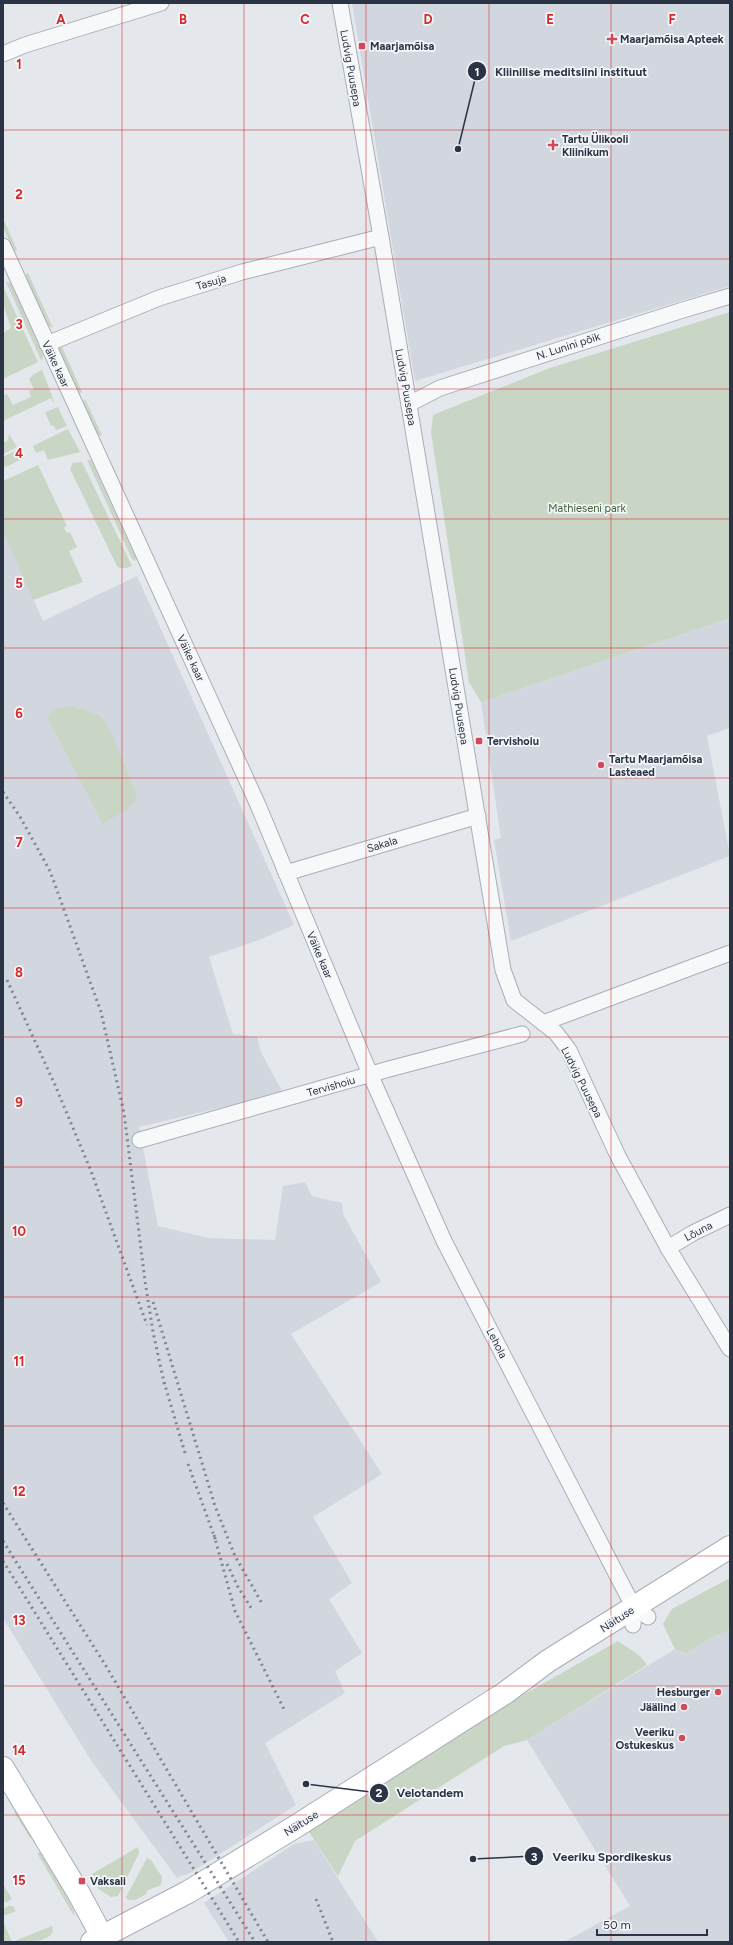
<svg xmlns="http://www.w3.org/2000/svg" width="733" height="1945" viewBox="0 0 733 1945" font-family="Figtree,sans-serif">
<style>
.built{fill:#d2d6de}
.green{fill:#c9d6c5}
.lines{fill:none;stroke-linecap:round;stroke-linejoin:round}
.street-casing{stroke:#a9aeb7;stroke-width:17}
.secondary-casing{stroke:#a9aeb7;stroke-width:24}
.street{stroke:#f7f8fa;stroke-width:15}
.secondary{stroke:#fff;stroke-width:22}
.rail{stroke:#7d8696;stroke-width:3;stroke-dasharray:2 4;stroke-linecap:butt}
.grid{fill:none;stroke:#d62828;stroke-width:1;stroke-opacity:0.55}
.poi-dot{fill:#d1495b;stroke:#f4f6f9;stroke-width:1.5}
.labels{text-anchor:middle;stroke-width:3.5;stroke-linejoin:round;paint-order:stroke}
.poi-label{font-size:11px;font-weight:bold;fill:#2b3445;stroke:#f4f6f9;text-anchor:start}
.street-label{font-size:11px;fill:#2b3445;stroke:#f4f6f9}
.park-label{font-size:11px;fill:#3f6138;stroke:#f4f6f9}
.grid-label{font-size:13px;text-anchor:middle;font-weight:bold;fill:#d62828;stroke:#f4f6f9;stroke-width:3.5;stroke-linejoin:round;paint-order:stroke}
.leader{fill:none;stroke:#2b3445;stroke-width:1.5}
.callout-dot{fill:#2b3445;stroke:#f4f6f9;stroke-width:1.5}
.mark-label{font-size:12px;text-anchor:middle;font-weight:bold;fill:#fff}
.callout-label{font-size:12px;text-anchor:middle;font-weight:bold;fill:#2b3445;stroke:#f4f6f9;stroke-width:3.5;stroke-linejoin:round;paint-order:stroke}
</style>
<rect width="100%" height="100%" fill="#e4e7ec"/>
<g class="built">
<path d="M352 3H730V286L415 381Z"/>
<path d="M3 531 43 621 137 576 294 925 259 940 209 957 233 1034 257 1037 261 1052 283 1093 139 1127 158 1226 208 1238 275 1240 283 1186 305 1182 312 1196 342 1203 343 1214 381 1282 291 1334 382 1474 313 1517 352 1583 329 1599 362 1653 335 1671 345 1693 265 1743 296 1805 192 1872 177 1878 92 1762 3 1618Z"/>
<path d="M730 618V728L707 736 730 856 511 941 494 840 501 838 481 702Z"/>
<path d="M730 1623V1942H564L630 1906 527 1740 675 1649 687 1653 716 1635 728 1632Z"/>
<path d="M314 1840 378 1942H229L204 1903 294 1844Z"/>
</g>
<g class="green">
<path d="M3 218 17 250 14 251 3 227Z"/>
<path d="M28 273 53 328 46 324 24 276Z"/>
<path d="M6 282 11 283 14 289 43 355 42 360H41Z"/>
<path d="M3 286 38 362 3 379V333L11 328 3 304Z"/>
<path d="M730 312V618L481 702 469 682 431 432 433 415 550 368Z"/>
<path d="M60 342 82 392 78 394 57 347Z"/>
<path d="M42 370 54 401 53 402 51 398 3 421V396L7 394 13 405 31 397 29 391 34 389 29 379 34 374Z"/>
<path d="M85 399 102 435 97 437 82 403Z"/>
<path d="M58 407 67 426 56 430 53 425 51 426 45 412Z"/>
<path d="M68 429 80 452 48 460 44 450 36 453 33 446Z"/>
<path d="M9 434 17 447 3 454V443L8 440Z"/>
<path d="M17 450 25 458 3 468V457Z"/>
<path d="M87 460H91L136 558 135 561 132 559Z"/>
<path d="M82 462 132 566C127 568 121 570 117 566L70 469 73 463Z"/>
<path d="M38 465 67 526 64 528 67 533 70 532 77 547 69 551 83 582 33 600 3 531V481Z"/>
<path d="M72 706 99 715 111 731 135 791 136 800 129 808 103 824 47 717 54 709Z"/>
<path d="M730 1578V1623L728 1632 716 1635 687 1653 675 1649 663 1624 672 1609Z"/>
<path d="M618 1641 640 1656 647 1665 527 1740 504 1746 355 1841 338 1876 307 1829 484 1717Z"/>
<path d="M17 1810 32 1837 30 1838 14 1812Z"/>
<path d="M138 1847 139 1853 118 1896 111 1897 97 1888 100 1885 92 1874Z"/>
<path d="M41 1852 48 1860 74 1911V1916L37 1853Z"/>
<path d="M147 1858 151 1860 162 1877 161 1885 148 1890 146 1894 135 1900H128L126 1897Z"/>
<path d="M3 1884 12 1899 6 1903 3 1898Z"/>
<path d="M8 1906H13L16 1911 3 1916V1910Z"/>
<path d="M3 1921 12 1942 52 1926 53 1931C48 1945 15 1942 3 1942Z"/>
</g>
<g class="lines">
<g class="street-casing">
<g id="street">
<path d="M340 3 381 237 503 970 514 1000 556 1033 569 1050 618 1156 668 1248 730 1349"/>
<path d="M3 54 25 45 161 3"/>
<path d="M3 246 258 805 370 1074 444 1241 634 1608 633 1625"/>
<path d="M47 344 159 298 242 272 381 237"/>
<path d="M409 404 440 388 683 310 730 296"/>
<path d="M286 873 478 816"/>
<path d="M543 1023 730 953"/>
<path d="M140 1140 389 1069 522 1034"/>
<path d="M668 1248 693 1233 730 1215"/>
<path d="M634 1608 648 1617"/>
</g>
</g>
<g class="secondary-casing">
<g id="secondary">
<path d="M3 1768 78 1892 105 1942"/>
<path d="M92 1942 188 1892 298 1825 505 1693 548 1661 730 1547"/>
</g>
</g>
<use href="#street" class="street"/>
<use href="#secondary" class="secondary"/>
<g class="rail">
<path d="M3 792 19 815 50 871 101 1012 124 1113 145 1281 153 1332 165 1387"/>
<path d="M7 980 55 1085 91 1171 147 1325"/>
<path d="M153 1302 215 1506 235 1556 263 1605"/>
<path d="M164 1382 185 1453"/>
<path d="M188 1464 216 1541"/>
<path d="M3 1503 106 1666 268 1942"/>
<path d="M214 1535 235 1611 284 1709"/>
<path d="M3 1541 255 1942"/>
<path d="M3 1561 239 1942"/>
<path d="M227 1564 238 1587 253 1611"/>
<path d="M316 1899 333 1942"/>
</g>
</g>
<path class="grid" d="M122 3V1942M244 3V1942M366 3V1942M489 3V1942M611 3V1942M3 130H730M3 259H730M3 389H730M3 519H730M3 648H730M3 778H730M3 908H730M3 1037H730M3 1167H730M3 1297H730M3 1426H730M3 1556H730M3 1686H730M3 1815H730"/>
<g class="poi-dot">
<path d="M610 33h4v4h4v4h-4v4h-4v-4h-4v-4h4z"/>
<rect x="358" y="42" width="8" height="8" rx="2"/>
<path d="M551 139h4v4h4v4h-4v4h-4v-4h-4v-4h4z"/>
<rect x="475" y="737" width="8" height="8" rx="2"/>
<circle cx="601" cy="765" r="4"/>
<circle cx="718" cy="1692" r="4"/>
<circle cx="684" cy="1707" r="4"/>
<circle cx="682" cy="1738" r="4"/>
<rect x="78" y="1877" width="8" height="8" rx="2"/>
</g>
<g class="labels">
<g class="poi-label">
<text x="620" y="43">Maarjamõisa Apteek</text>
<text x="370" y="50">Maarjamõisa</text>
<text x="562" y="143">Tartu Ülikooli<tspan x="562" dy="13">Kliinikum</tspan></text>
<text x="487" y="745">Tervishoiu</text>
<text x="609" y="763">Tartu Maarjamõisa<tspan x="609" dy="13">Lasteaed</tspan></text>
<text x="710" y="1696" text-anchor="end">Hesburger</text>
<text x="676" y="1711" text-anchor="end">Jäälind</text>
<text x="674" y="1736" text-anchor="end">Veeriku<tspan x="674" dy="13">Ostukeskus</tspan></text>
<text x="90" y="1885">Vaksali</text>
</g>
<g class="street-label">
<text transform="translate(351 68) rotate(80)" y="4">Ludvig Puusepa</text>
<text transform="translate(211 282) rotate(-17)" y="4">Tasuja</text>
<text transform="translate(568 346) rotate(-18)" y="4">N. Lunini põik</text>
<text transform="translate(56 364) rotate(65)" y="4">Väike kaar</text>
<text transform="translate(406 387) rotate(80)" y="4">Ludvig Puusepa</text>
<text transform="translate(191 658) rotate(65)" y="4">Väike kaar</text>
<text transform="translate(459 706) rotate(81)" y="4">Ludvig Puusepa</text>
<text transform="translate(382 844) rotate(-17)" y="4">Sakala</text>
<text transform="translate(320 955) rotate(67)" y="4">Väike kaar</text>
<text transform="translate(582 1082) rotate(63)" y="4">Ludvig Puusepa</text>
<text transform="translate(331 1086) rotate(-16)" y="4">Tervishoiu</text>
<text transform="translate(698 1231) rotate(-28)" y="4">Lõuna</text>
<text transform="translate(497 1343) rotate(63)" y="4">Lehola</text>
<text transform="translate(617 1619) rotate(-33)" y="4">Näituse</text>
<text transform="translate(301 1823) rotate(-32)" y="4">Näituse</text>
</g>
<g class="park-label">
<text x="587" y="512">Mathieseni park</text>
</g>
</g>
<g class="grid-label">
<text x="61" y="24">A</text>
<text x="183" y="24">B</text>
<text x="305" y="24">C</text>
<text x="428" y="24">D</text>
<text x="550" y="24">E</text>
<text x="672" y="24">F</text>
<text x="19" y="69">1</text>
<text x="19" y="199">2</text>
<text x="19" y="329">3</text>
<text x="19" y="458">4</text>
<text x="19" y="588">5</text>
<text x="19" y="718">6</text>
<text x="19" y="847">7</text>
<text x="19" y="977">8</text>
<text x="19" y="1107">9</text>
<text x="19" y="1236">10</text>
<text x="19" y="1366">11</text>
<text x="19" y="1496">12</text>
<text x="19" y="1625">13</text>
<text x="19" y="1755">14</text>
<text x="19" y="1885">15</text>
</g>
<path class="leader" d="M458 149L477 71M306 1784L379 1793M473 1859L534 1856"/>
<g class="callout-dot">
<circle cx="458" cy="149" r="4"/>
<circle cx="306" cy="1784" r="4"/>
<circle cx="473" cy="1859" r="4"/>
<circle cx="477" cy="71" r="10"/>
<circle cx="379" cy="1793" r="10"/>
<circle cx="534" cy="1856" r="10"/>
</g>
<g class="mark-label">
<text x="477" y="76">1</text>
<text x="379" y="1797">2</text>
<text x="534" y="1861">3</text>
</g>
<g class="callout-label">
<text x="571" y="76">Kliinilise meditsiini instituut</text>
<text x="430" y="1797">Velotandem</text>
<text x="612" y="1861">Veeriku Spordikeskus</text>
</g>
<rect width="733" height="1945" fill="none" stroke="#2b3445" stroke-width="8"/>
<path d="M597 1929v6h110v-6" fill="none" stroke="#2b3445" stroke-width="2"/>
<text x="603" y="1929" font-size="12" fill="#2b3445" stroke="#f4f6f9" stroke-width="3" paint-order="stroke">50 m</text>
</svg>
